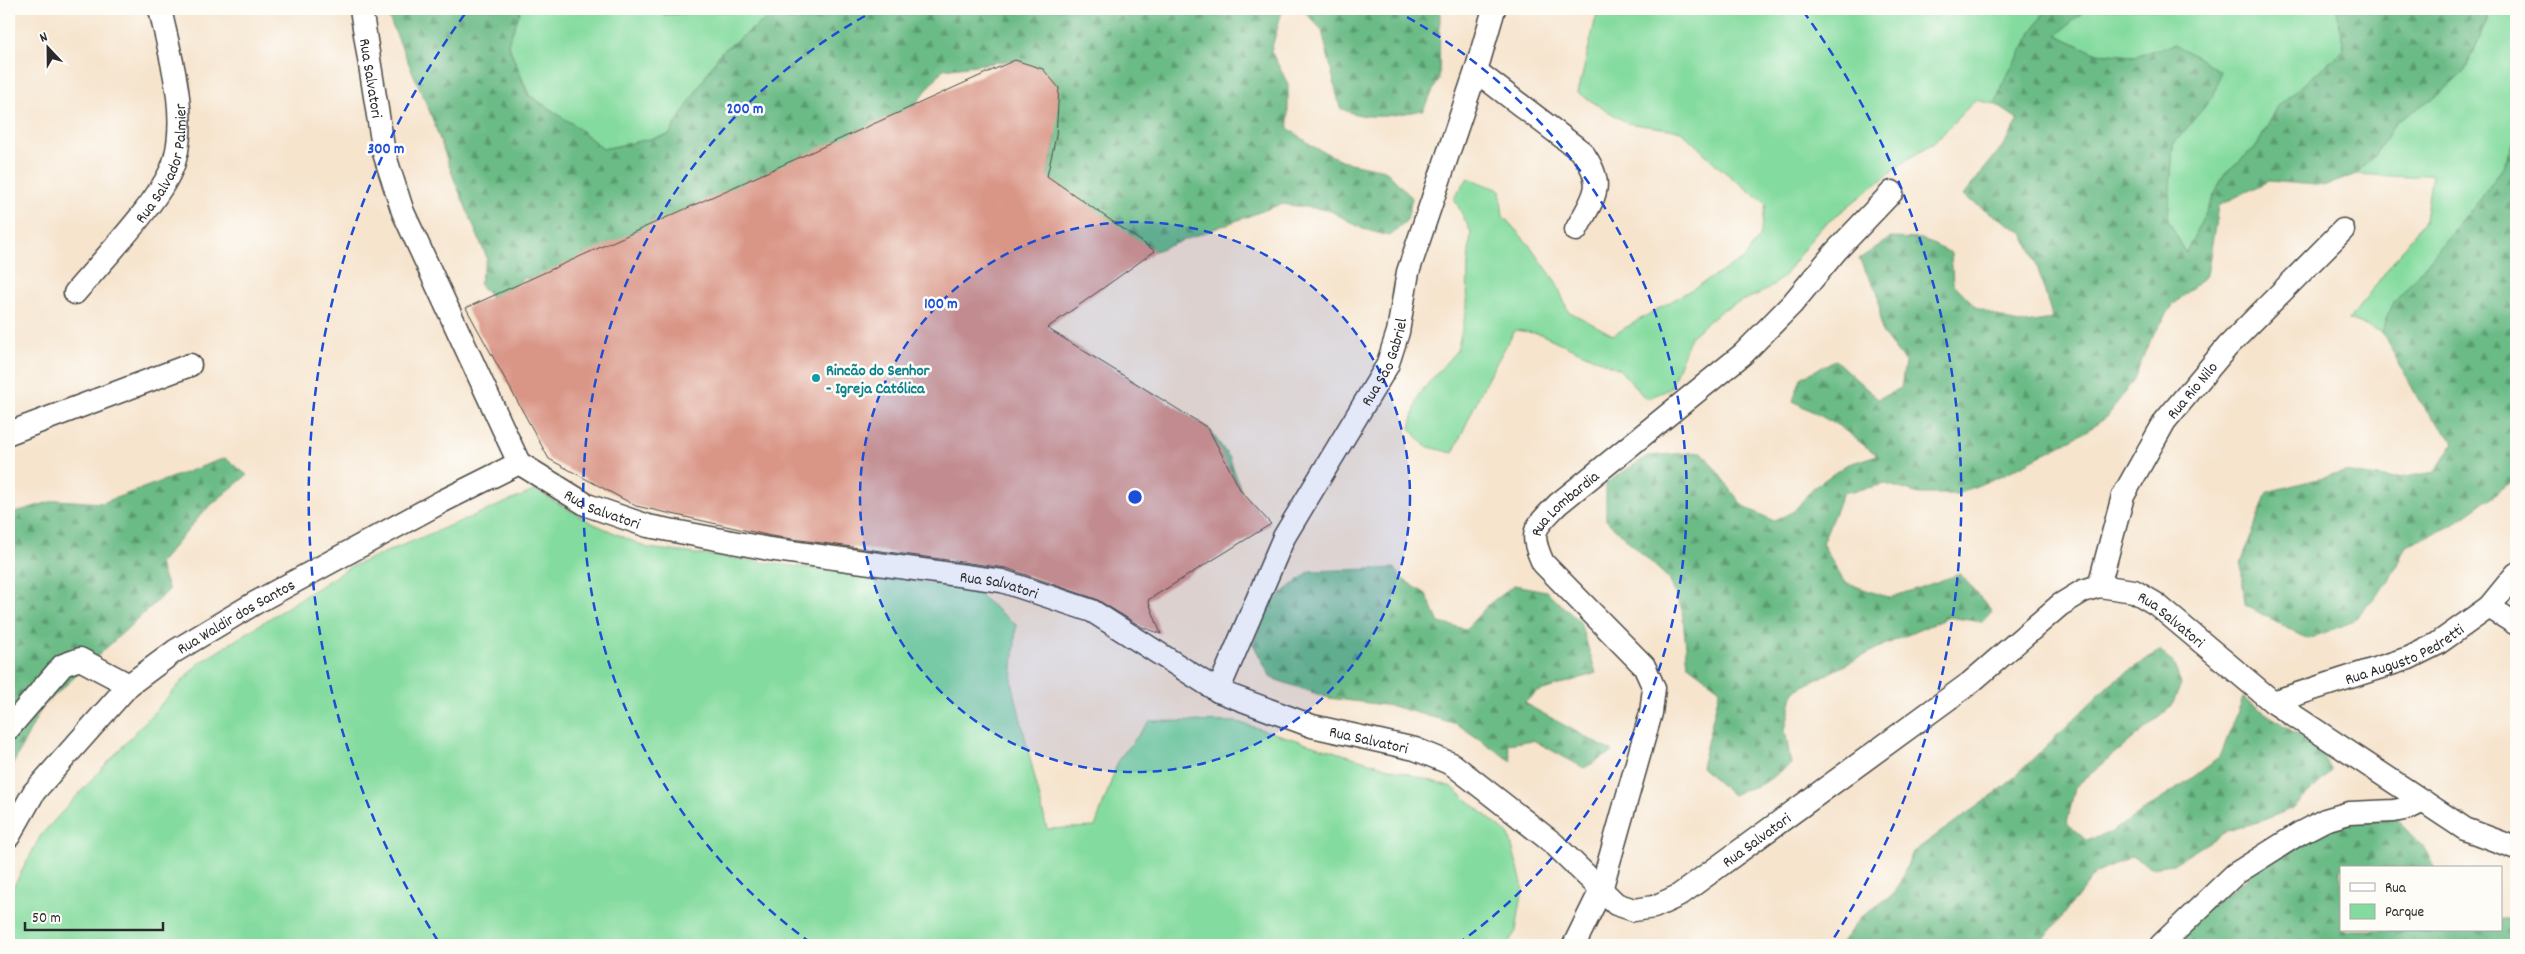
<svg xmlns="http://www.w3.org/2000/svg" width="2525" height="954" viewBox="0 0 2525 954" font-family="Dekko,sans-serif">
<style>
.green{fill:#84db9f;stroke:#588365}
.forest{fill:url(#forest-firs);stroke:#4b7358}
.building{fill:#d99586}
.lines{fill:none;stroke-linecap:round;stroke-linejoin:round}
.minor-casing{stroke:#494743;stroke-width:25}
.minor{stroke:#fff;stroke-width:22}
.ring{fill:none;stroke:#1d4ed8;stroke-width:2.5;stroke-dasharray:9 6}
.culture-dot{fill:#0f9aa8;stroke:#fdfcf7;stroke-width:2}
.labels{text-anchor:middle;stroke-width:5;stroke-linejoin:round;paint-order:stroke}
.street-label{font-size:16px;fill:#2b2b2b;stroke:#fdfcf7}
.culture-label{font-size:16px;font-weight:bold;fill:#0d838f;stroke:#fdfcf7;text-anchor:start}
.centre{fill:#1d4ed8;stroke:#fdfcf7;stroke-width:2.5}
.ring-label{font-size:15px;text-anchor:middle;font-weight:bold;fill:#1d4ed8;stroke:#fdfcf7;stroke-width:5;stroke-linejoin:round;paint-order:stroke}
</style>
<defs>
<pattern id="forest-firs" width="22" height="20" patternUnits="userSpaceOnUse" patternTransform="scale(1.25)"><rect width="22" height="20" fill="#6bbb86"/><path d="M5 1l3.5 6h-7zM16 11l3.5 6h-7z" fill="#58986e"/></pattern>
</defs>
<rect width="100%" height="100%" fill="#fdfcf7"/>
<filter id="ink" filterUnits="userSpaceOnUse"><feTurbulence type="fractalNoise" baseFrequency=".02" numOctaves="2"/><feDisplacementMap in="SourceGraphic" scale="10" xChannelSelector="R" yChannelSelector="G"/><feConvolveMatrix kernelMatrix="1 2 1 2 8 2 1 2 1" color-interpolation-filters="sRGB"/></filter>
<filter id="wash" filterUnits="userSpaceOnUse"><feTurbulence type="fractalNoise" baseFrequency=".0096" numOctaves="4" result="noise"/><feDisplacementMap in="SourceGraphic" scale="20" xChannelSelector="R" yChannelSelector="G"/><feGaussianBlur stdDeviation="1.12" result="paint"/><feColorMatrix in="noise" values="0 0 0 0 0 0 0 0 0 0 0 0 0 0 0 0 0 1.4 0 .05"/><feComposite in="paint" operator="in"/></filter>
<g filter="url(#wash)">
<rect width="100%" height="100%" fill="#f6e4cd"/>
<g class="green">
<path d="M521 9H660L663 15 712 11 773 14 720 53 669 135 603 149 574 125 529 95 508 44Z"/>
<path d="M1598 9H2046L2005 79 1995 104 1975 100 1935 142 1905 161 1818 230 1783 277 1767 290 1722 310 1691 336 1670 389 1646 399 1619 369 1540 334 1515 330 1485 383 1453 453 1425 446 1410 428 1419 394 1457 350 1467 308 1468 263 1471 232 1454 198 1468 178 1500 190 1503 216 1531 247 1556 282 1568 311 1613 335 1744 259 1759 237 1766 204 1721 169 1681 131 1627 123 1578 93Z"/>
<path d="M2086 9H2337L2344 50 2278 106 2257 146 2225 173 2186 253 2167 220 2173 144 2214 95 2175 44 2134 56 2095 53 2057 35Z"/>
<path d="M2486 9H2516V135L2504 166 2479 201 2393 304 2382 332 2349 320 2425 220 2432 174 2408 177 2356 174 2375 155 2397 120 2437 96 2466 69 2487 20Z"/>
<path d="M536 490 592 523 648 548 970 588 1016 625 1012 683 1047 829 1095 827 1119 759 1150 721 1237 722 1452 787 1509 835 1523 887 1516 931 1507 945H9V895L41 835 198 664 350 567Z"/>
</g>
<g class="forest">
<path d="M385 9H521L508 44 528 95 574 125 603 149 669 135 720 53 773 14 712 11 663 15 661 9H1286L1282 11 1271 51 1288 84V128L1314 147 1345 162 1385 170 1412 198 1407 220 1389 236 1363 229 1329 210 1281 204 1155 251 1121 252 1057 274 1047 328 1208 428 1230 458 1241 491 1038 551 1031 251 1056 136 1015 60 943 69 896 129 558 288 525 278 493 299 479 284 487 258 454 179 430 112Z"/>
<path d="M1302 9H1440L1439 79 1423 110C1393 115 1368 122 1340 108L1322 30Z"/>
<path d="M2046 9H2086L2057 35 2095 53 2134 56 2175 44 2220 71 2214 95 2173 145 2168 220 2186 253 2225 173 2257 146 2278 106 2344 50 2337 9H2486L2487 20 2466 69 2437 96 2397 120 2375 155 2356 174 2326 186 2268 181 2218 206 2207 275 2173 305 2149 342 2134 379 2107 417 2082 434 2003 475 1957 494H1919L1886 484 1843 493 1822 543 1844 582 1889 598 1960 574 1992 611 1982 622 1949 617 1882 646 1794 691 1785 730 1791 764 1764 783 1732 795 1701 767 1720 689 1688 665 1682 610 1669 579 1606 520V483L1648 456 1702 452 1743 506 1774 521 1794 511 1813 488 1846 465 1877 455 1839 426 1793 401 1801 378 1835 360 1878 399 1901 388 1905 362 1882 333 1878 294 1859 259 1890 238 1922 239 1951 253 1953 283 1977 308 2019 324 2053 319 2034 256 2023 233 1963 196 2005 143 2019 120 1995 104 2005 79Z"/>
<path d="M2516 135V475L2510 483 2451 526 2406 546 2388 583 2352 622 2308 639 2245 605 2241 564 2267 492 2345 472 2391 479 2435 472 2454 442 2421 404 2382 332 2393 304 2479 201 2504 166Z"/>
<path d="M225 458 247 475 205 510 159 564 169 590 42 707 9 772V514L57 500 102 503Z"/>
<path d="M1395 568 1401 578 1426 594 1439 623 1466 629 1489 604 1514 585 1546 591 1580 622 1596 673 1537 692 1524 703 1613 752 1584 768 1533 740 1508 744 1511 761 1457 724 1392 706 1329 698 1271 678 1253 644 1270 603 1310 571Z"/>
<path d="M2160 650 2175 666 2181 685 2171 707 2075 787 2067 823 2087 841 2111 832 2184 784 2220 757 2243 698 2319 749 2332 771 2293 808 2261 821 2227 831 2173 864 2151 867 2132 856 2095 874 2039 945H1840L1861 917 1895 893 1913 852 2004 787 2111 683Z"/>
<path d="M2395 817 2423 846 2435 868H2341V930H2501V919H2516V945H2172L2186 926 2263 865 2333 826Z"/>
</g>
<g id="blocks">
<path class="building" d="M1015 60 1043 69 1059 88 1056 136 1047 176 1155 251 1047 328 1208 428 1241 491 1271 524 1148 600 1161 634 1142 627 1096 599 1006 568 771 536 636 506 549 459 466 308Z"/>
</g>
</g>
<g filter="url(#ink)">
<use href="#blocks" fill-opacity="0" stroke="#494743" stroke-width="1"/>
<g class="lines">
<g class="minor-casing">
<g id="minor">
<path id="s1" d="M361 9 384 153 403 212 519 463 587 505 648 526 769 549 1002 581 1092 611 1218 691 1312 726 1415 749 1452 764 1553 843 1616 904 1634 910 1654 907 1678 896 1970 683 2060 605 2083 591 2099 586 2134 591 2156 604 2273 702 2465 829 2516 848"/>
<path d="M1476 71 1582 152C1607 186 1594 196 1576 230"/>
<path id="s2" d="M75 293C100 263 167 194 175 159 188 111 170 56 160 9"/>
<path d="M9 433 190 365"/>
<path id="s3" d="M2099 586 2123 496 2165 421 2228 346 2343 230"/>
<path d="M2489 607 2516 624"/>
<path id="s4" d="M1218 691 1284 537 1387 366 1398 332 1408 272 1476 71 1494 9"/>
<path id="s5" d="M2273 702 2409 658 2437 644 2489 607 2516 574"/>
<path d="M9 728 63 665 80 659 129 685"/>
<path id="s6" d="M9 836 34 792 129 685 175 651 255 603 443 501 519 463"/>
<path id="s7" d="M1574 945 1601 890 1651 713 1654 688 1644 666 1543 563C1528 530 1535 528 1558 504L1743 354 1792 304 1836 251 1892 192"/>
<path d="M2161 945 2235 874 2300 833 2325 820 2349 813 2394 811 2409 808 2423 801"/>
</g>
</g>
<use href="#minor" class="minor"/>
</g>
</g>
<circle cx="1135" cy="497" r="275" fill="#1d4ed8" fill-opacity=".12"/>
<g class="ring">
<circle cx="1135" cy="497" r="275"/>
<path d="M811 943A551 551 0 0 1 876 10M1394 10A551 551 0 0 1 1459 943"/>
<path d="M438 941A826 826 0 0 1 467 11M1803 11A826 826 0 0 1 1832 941"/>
</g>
<circle class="culture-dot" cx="816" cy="378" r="5"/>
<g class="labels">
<g class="street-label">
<text dy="6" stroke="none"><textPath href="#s1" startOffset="70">Rua Salvatori</textPath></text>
<text dy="6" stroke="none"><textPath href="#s2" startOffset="160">Rua Salvador Palmier</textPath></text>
<text dy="6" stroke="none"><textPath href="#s4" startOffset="370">Rua São Gabriel</textPath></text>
<text dy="6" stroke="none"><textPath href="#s3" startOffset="220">Rua Rio Nilo</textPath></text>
<text dy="6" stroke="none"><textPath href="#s7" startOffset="512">Rua Lombardia</textPath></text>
<text dy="6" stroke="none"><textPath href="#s1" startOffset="580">Rua Salvatori</textPath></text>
<text dy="6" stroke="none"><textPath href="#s1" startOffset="985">Rua Salvatori</textPath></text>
<text dy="6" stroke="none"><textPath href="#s6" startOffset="321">Rua Waldir dos Santos</textPath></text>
<text dy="6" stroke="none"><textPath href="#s1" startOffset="2365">Rua Salvatori</textPath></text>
<text dy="6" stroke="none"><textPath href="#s5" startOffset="140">Rua Augusto Pedretti</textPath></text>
<text dy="6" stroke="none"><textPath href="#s1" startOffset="1390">Rua Salvatori</textPath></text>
<text dy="6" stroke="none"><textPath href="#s1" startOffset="1855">Rua Salvatori</textPath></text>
</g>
<g class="culture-label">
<text x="826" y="375">Rincão do Senhor<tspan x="826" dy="18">- Igreja Católica</tspan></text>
</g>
</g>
<circle cx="1135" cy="497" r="8" class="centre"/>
<g class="ring-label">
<text x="745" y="113">200 m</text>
<text x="386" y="153">300 m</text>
<text x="941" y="308">100 m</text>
</g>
<rect width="2525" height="954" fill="none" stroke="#fdfcf7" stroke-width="30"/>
<rect x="2340" y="866" width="162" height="65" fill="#fdfcf7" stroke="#a9a8a5"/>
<rect x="2350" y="883" width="25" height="8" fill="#ffffff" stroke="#a9a8a5"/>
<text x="2385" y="892" font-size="15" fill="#2b2b2b">Rua</text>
<rect x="2350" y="904" width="25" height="15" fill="#84db9f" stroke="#a9a8a5"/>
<text x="2385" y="916" font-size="15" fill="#2b2b2b">Parque</text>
<g transform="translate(48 48) rotate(338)" stroke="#fdfcf7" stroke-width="4" paint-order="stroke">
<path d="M0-4L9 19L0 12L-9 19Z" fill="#2b2b2b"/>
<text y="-8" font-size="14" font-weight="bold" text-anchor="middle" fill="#2b2b2b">N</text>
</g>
<path d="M25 922v8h138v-8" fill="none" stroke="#2b2b2b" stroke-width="2.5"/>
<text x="32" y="922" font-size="15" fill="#2b2b2b" stroke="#fdfcf7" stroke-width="4" paint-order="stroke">50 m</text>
</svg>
